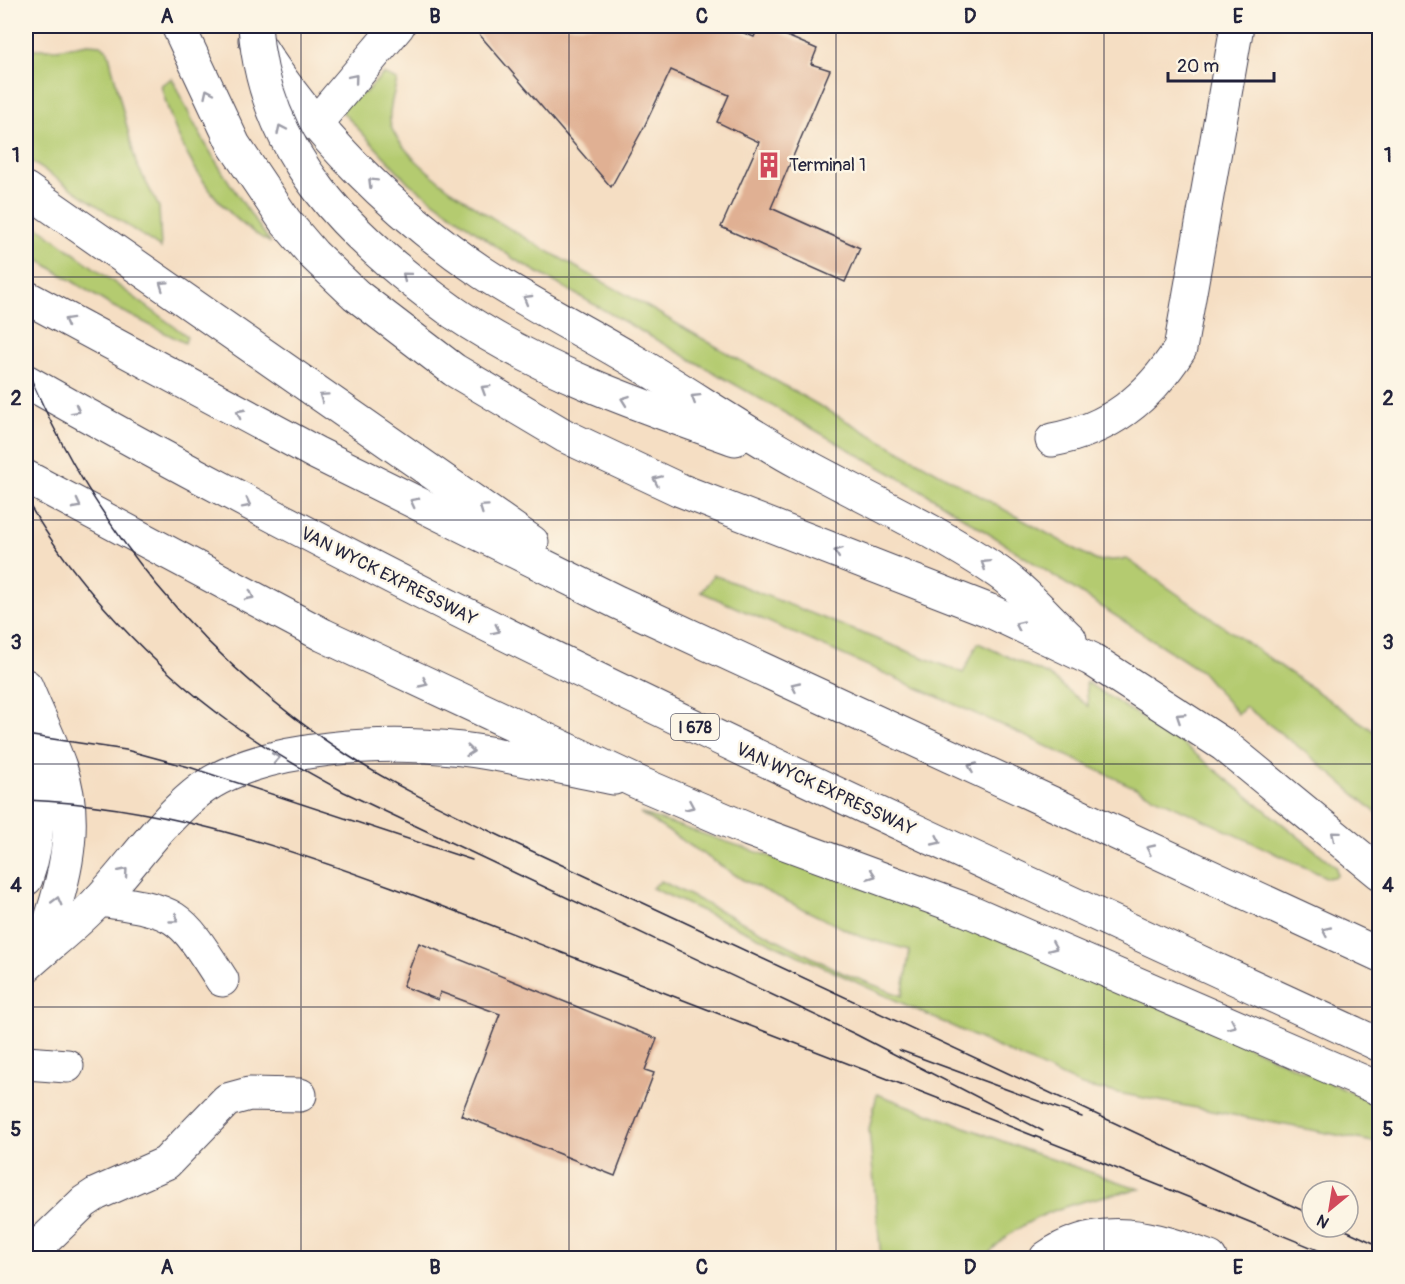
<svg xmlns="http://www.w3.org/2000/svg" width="1405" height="1284" viewBox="0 0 1405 1284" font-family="Pangolin,sans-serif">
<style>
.green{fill:#b4cb70;stroke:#6b7656;stroke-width:1.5}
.building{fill:#e0b093}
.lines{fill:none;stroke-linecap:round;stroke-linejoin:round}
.minor-casing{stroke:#423e4f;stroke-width:35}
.highway-casing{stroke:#423e4f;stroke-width:35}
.minor{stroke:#fff;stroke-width:33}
.highway{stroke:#fff;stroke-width:33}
.tram{stroke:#22223b;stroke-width:1.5}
.highway-bridge-casing{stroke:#423e4f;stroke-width:35;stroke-linecap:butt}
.highway-bridge{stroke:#fff;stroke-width:33}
.oneway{stroke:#9c9ca7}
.grid{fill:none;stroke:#22223b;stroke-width:1.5;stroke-opacity:0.55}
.labels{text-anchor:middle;stroke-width:5;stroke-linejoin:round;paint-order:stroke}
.shield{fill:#fcf5e5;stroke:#63616e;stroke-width:1.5}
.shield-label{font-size:16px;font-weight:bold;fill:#22223b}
.poi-label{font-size:18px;fill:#22223b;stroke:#fcf5e5;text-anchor:start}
.street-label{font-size:18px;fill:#22223b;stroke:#fcf5e5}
.neatline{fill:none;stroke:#22223b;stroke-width:2}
.grid-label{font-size:20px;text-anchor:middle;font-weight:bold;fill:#22223b}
</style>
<rect width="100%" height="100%" fill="#fcf5e5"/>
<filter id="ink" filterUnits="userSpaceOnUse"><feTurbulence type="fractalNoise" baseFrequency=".0167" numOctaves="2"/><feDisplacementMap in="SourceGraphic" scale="12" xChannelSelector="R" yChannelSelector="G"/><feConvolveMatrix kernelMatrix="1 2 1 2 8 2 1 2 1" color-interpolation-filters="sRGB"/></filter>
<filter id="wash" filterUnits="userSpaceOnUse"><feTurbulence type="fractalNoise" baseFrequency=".008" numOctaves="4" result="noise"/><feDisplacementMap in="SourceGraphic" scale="24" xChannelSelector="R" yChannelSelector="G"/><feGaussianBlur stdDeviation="1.35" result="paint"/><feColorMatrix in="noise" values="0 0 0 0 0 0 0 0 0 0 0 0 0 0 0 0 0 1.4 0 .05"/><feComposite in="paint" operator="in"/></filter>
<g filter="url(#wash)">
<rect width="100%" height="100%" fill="#f5dec3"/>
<g class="green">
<path d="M88 44 101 45 108 51 136 163 159 207 161 248 26 158V49H57Z"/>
<path d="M383 74 397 80C394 94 386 116 392 129 421 190 582 269 643 304 793 392 945 477 1097 561L1127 559 1379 735V815L1308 754 1246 707 1238 714 1201 671 924 492 514 259 409 183 335 104 366 92Z"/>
<path d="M172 78C198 138 233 190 271 243 212 211 177 149 161 85Z"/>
<path d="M26 218 187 336 185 343 110 305 26 252Z"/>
<path d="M714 575 963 673 978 643 1048 675 1088 706 1086 682 1183 744 1336 867 1337 876 1328 878 999 724 701 592Z"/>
<path d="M640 813 985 928 1379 1105V1143L1082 1086 652 888 661 881 843 973 902 996 910 950 861 937 743 880Z"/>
<path d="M877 1094 1034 1153 1140 1189C1085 1199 1022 1212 985 1258H881L869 1130Z"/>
</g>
<g id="blocks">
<g class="building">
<path d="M472 26H727L754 37 759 26H764L817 49 811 64 830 70 771 208 860 248 845 282 721 227 759 142 717 122 729 95 671 70 644 127 611 187Z"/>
<path d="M419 943 657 1039 645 1070 654 1073 615 1176 461 1115 500 1014 440 992 438 1000 403 986Z"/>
</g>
</g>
</g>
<g filter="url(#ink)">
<use href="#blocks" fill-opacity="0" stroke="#423e4f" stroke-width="1.5"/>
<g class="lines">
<g class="minor-casing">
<g id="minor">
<path d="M316 123 398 26"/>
<path d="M1052 440C1110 429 1148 399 1180 349L1237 26"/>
<path d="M26 686C37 713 50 739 60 767 82 828 61 895 39 952"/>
<path d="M26 725C36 777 45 828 26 879"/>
<path d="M99 900C179 911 179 913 222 980"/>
<path d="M26 966C50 944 77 924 100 899 132 865 158 825 194 795 254 743 400 739 476 751 522 758 568 769 614 778"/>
<path d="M26 1063 67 1066"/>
<path d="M26 1258 84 1202 96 1194 166 1163 227 1100 249 1094 300 1095"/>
<path d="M1046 1258C1099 1220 1155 1237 1210 1258"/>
</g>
</g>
<g class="highway-casing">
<g id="highway">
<path d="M178 26 234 145 285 221 314 255 356 295 454 370 565 436 680 490 988 610 1091 659 1224 745 1380 873"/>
<path d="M255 40C312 132 394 213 483 273 532 305 584 331 634 361 690 394 744 432 801 463 867 499 936 530 998 572 1024 590 1047 617 1070 639"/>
<path d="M26 189 532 542"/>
<path d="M26 297 316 453 617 602 1380 955"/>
<path d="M453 312C540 371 636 404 735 439"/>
<path d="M26 381C464 629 923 834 1380 1045"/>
<path d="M26 477 323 635 637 782 749 830 967 910 1380 1089"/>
</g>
</g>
<use href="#minor" class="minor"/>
<use href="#highway" class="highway"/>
<g class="tram">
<path d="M26 367C92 526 202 660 347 755 401 790 461 817 519 845L1312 1215"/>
<path d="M26 499C74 584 152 666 231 723 266 749 305 771 344 792L855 1034 1043 1131"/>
<path d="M26 735 126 750 189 767 472 860"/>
<path d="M26 800C156 805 270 842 392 887 477 919 562 953 647 986 877 1075 1109 1163 1337 1258"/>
<path d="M899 1050 1082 1117"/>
<path d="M1339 1227 1380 1246"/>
</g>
<g class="highway-bridge-casing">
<path id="highway-bridge" d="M255 26C264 156 353 240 453 312"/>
</g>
<use href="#highway-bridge" class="highway-bridge"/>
</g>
<defs><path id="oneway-chevron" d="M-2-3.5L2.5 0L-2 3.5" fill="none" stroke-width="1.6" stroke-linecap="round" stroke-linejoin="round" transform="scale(1.5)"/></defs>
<g class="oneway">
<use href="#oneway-chevron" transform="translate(354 78) rotate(-50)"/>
<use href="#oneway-chevron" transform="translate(208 93) rotate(-115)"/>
<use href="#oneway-chevron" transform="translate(281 129) rotate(-115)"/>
<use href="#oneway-chevron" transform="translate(372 182) rotate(-135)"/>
<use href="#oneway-chevron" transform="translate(406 276) rotate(-140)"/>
<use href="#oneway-chevron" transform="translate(163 285) rotate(-145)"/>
<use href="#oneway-chevron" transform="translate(527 299) rotate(-150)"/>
<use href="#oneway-chevron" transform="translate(68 321) rotate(-151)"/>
<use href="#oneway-chevron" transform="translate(485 389) rotate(-148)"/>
<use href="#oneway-chevron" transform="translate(323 397) rotate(-145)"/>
<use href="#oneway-chevron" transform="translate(695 398) rotate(-148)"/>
<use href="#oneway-chevron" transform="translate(625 400) rotate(-160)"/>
<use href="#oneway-chevron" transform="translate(76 410) rotate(29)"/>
<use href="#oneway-chevron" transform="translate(240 413) rotate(-152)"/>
<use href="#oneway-chevron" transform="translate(657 480) rotate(-156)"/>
<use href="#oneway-chevron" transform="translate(414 502) rotate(-153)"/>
<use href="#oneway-chevron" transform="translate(247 504) rotate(27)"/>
<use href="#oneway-chevron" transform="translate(77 505) rotate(28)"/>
<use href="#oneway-chevron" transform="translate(483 508) rotate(-145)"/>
<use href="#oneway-chevron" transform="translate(838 552) rotate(-159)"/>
<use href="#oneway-chevron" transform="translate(985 564) rotate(-148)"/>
<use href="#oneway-chevron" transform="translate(250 596) rotate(27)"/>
<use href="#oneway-chevron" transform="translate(1019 625) rotate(-155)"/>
<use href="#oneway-chevron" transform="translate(496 630) rotate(26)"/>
<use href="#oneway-chevron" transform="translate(424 683) rotate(25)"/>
<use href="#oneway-chevron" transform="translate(795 686) rotate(-155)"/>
<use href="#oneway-chevron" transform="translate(1180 717) rotate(-147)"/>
<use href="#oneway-chevron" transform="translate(470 751) rotate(6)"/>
<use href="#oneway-chevron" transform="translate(276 758) rotate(-10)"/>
<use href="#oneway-chevron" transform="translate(972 767) rotate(-156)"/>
<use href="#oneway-chevron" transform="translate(690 806) rotate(24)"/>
<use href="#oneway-chevron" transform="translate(1335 835) rotate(-140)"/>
<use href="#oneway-chevron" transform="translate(937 841) rotate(25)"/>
<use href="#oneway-chevron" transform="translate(1150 849) rotate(-155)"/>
<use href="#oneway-chevron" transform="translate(124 872) rotate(-49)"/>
<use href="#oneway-chevron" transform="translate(872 875) rotate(20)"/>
<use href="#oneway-chevron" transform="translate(57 901) rotate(-75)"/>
<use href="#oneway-chevron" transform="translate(175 919) rotate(36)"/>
<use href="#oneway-chevron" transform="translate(1326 931) rotate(-155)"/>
<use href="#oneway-chevron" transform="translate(1053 947) rotate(23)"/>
<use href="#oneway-chevron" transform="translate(1232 1025) rotate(24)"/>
</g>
</g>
<path class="grid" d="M301 26V1258M569 26V1258M836 26V1258M1104 26V1258M26 277H1380M26 520H1380M26 764H1380M26 1007H1380"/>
<defs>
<g id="building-bare" transform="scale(2.07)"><path d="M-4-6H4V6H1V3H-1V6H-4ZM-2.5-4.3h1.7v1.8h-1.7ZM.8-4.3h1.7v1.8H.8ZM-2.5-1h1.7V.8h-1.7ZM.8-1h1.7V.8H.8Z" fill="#d1495b" stroke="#fcf5e5" stroke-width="2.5" paint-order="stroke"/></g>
</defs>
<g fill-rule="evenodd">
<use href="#building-bare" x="769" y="165"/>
</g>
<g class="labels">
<rect class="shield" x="671" y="714" width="48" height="26" rx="4.5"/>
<g class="shield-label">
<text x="695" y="733">I 678</text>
</g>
<g class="poi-label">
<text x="789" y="171">Terminal 1</text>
</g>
<g class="street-label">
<text transform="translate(389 576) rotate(27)" y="6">VAN WYCK EXPRESSWAY</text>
<text transform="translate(826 789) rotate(25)" y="6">VAN WYCK EXPRESSWAY</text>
</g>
</g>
<rect width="1405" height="1284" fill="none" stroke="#fcf5e5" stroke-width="66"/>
<g transform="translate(1330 1209) rotate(210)"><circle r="28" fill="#fcf5e5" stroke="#a5a1a1" stroke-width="1.5"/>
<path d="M0-4.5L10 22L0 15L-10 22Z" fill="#d1495b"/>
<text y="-9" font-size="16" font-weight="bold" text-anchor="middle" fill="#22223b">N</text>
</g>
<path d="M1168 72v9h106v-9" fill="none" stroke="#22223b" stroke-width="3"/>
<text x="1177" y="72" font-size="18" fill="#22223b" stroke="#fcf5e5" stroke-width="4.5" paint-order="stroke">20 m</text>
<rect x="33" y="33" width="1339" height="1218" class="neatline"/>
<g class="grid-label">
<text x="167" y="23">A</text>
<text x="435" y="23">B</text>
<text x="702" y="23">C</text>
<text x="970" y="23">D</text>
<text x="1238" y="23">E</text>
<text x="16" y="162">1</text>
<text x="1388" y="162">1</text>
<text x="16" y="405">2</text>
<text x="1388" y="405">2</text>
<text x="16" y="649">3</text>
<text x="1388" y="649">3</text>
<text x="16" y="892">4</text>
<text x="1388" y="892">4</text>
<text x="16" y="1136">5</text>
<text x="1388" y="1136">5</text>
<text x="167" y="1274">A</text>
<text x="435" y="1274">B</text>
<text x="702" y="1274">C</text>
<text x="970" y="1274">D</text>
<text x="1238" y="1274">E</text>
</g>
</svg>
